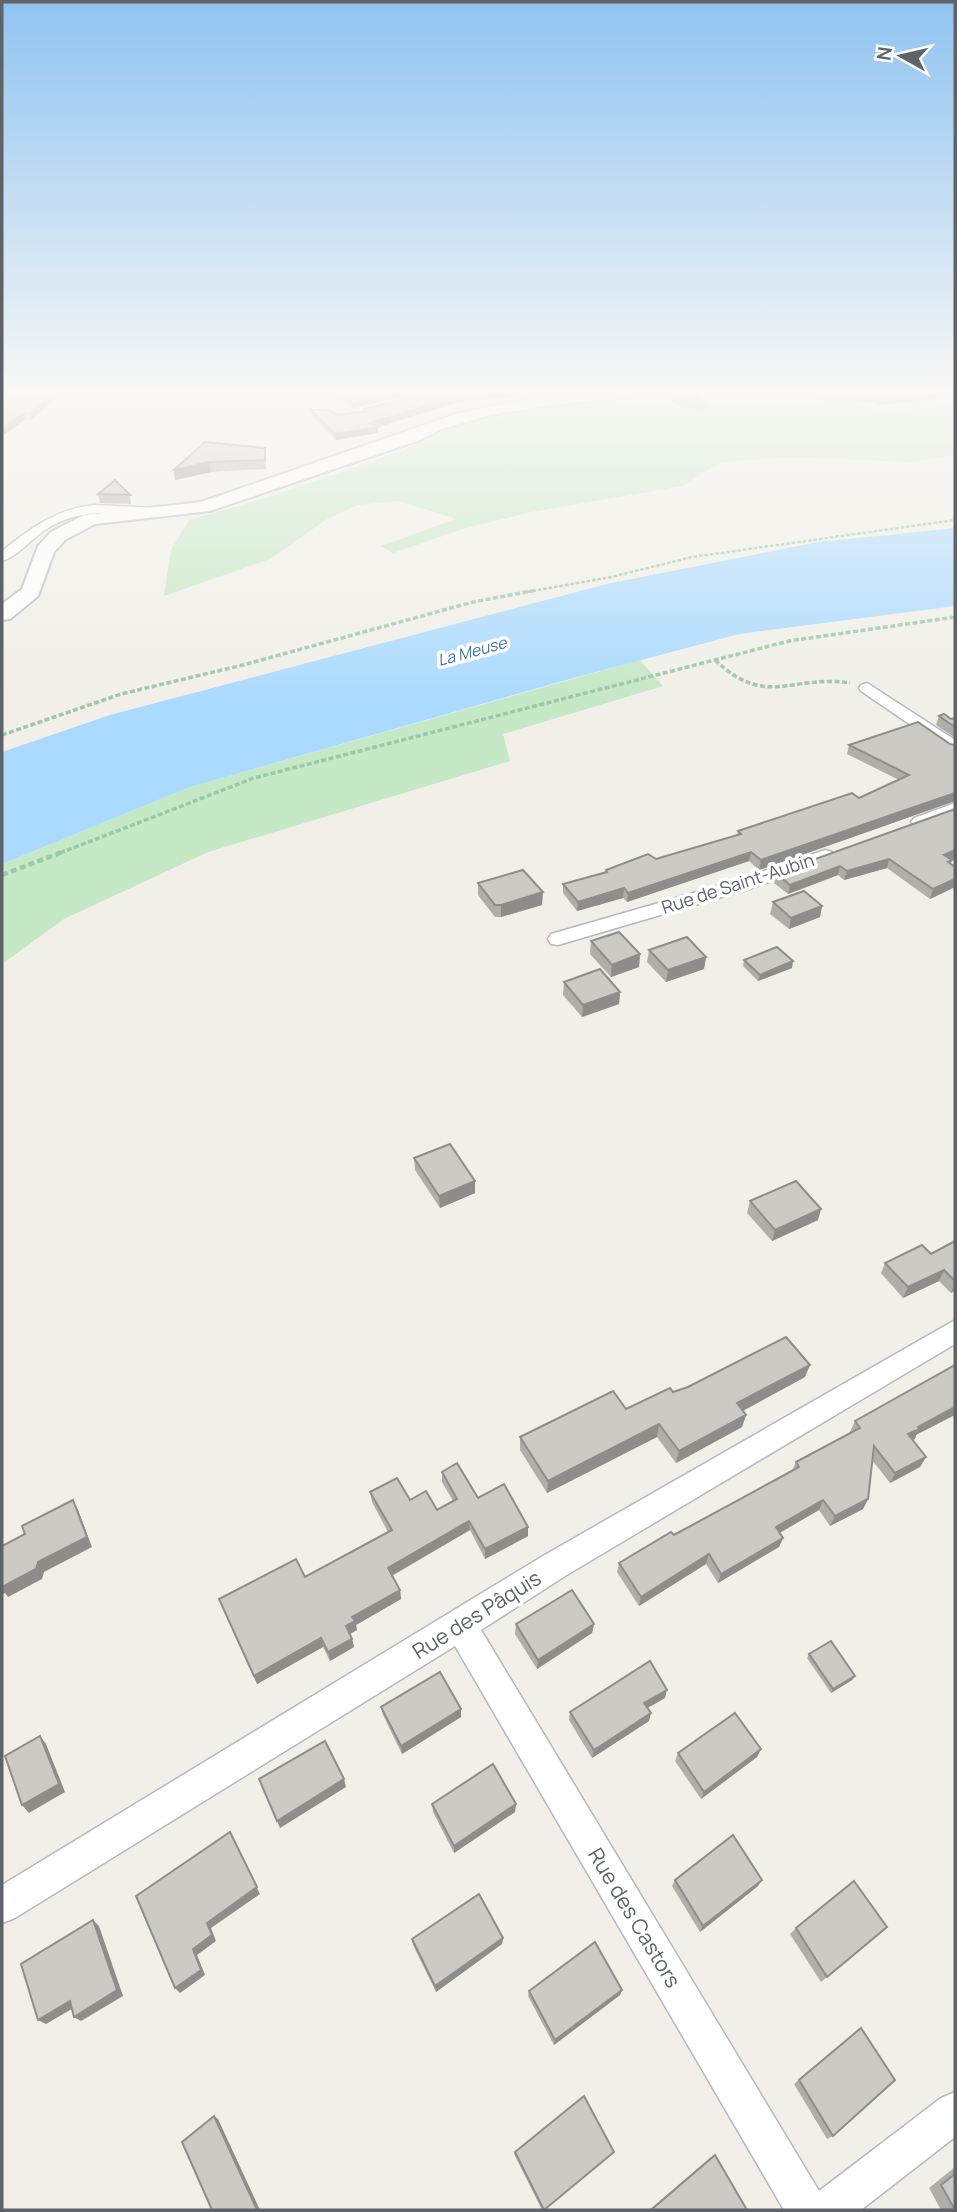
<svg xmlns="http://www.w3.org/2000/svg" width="957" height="2212" viewBox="0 0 957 2212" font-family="Manrope,sans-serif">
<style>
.green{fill:#c5e8c5}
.water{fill:#aadaff}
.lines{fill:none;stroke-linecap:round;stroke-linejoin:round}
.street-casing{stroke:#b5b8bc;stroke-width:3}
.secondary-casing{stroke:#b6babf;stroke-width:4}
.path-far2{stroke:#9cc7a9;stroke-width:2.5;stroke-dasharray:3.5 2;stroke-linecap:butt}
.path-far1{stroke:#9cc7a9;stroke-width:3.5;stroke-dasharray:5 2.5;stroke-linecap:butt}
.path{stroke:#9cc7a9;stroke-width:4.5;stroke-dasharray:6 3.5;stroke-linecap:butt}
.street{fill:#fff;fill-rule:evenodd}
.secondary{fill:#fff;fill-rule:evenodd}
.wall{fill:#afaea9}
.shaded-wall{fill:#8f8d8a}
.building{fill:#cccac5;stroke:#8f8d8a;stroke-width:2}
.labels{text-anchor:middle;stroke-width:7;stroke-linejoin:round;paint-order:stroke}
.far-water-label{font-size:16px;font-style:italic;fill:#4174aa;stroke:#fff}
.street-label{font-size:18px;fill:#5f6368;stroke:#fff}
.near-street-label{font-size:21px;fill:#5f6368;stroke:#fff}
</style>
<rect width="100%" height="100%" fill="#f1efe8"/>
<g class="green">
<path d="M712 392 808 393 882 411 955 405V455L911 462 791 457 721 462 683 486 531 512 466 528 393 553 381 546 456 519 399 501 358 505 327 519 270 559 164 596 171 550 189 520 270 497 403 450 452 427 577 399 614 396 625 398 651 397 677 408 716 406Z"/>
<path d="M640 660 663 686 503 734 510 761 208 852 64 919 2 964V864L190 787Z"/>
</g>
<path class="water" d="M955 528V606L739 634 570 679 190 787 2 864V752L110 715 607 584 818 542Z"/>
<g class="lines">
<g class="street-casing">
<g id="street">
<path d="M94 505 159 508 165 512 159 516C117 513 78 506 42 532 30 541 16 557 2 561V551C31 528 56 509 94 505Z"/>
<path d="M867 683 955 740V752L949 751 861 691 859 688 861 685Z"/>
<path d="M955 803V814L920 827 911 822 914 818Z"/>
<path d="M825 850 832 852 834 856 832 860 749 889 558 945 551 944 548 939 551 934 735 881Z"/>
<path d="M955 1320V1344L565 1576 481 1630 819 2191 941 2098 955 2092V2137L861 2210H784L455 1646 15 1918 2 1923V1885L543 1556Z"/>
</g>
</g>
<g class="secondary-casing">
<path id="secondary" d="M585 392H642L634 397 551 405 491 415 442 429 420 440 210 511 95 524 65 540 54 552 38 596 10 619 2 620V604L22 589 38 546 51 532 84 515 201 502 456 414 521 400Z"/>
</g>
<path class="path-far2" d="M527 592 611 577 692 557 955 520"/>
<g class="path-far1">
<path d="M715 660C767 709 790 674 850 683"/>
<path d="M2 735 121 694 243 665 473 602 537 590"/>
<path d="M60 853 254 778 789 641 955 617"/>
</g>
<path class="path" d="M2 875 65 851"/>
<use href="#street" class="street"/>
<use href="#secondary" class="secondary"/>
</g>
<g class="wall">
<path d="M2 392H63L57 398 31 420 26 419 2 436Z"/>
<path d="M325 392H422L353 408Z"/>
<path d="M436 392H562L462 401 378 427V433L336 440 312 416 311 410 338 415 364 411V409Z"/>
<path d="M639 392H694L704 406V412L675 405 666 396 639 397Z"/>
<path d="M813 392H955V395L940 396 939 398 878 405 873 402 837 404 822 401Z"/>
<path d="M265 448 266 469 211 472 175 480 174 470Z"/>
<path d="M98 494 130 495 131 504 100 503Z"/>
<path d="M939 716 951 719 955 718V738L936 725Z"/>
<path d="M918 722 955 801 759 870 749 861 627 902 623 898 577 911 563 893V884L605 872 606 870 656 859 737 835 738 831 859 798 899 780 847 754 849 745Z"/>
<path d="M955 809V858L952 860 951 864 955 867V887L930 899 887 868 844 880 838 875 788 894 774 883 776 873Z"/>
<path d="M478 883 542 905 501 917H495L478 895Z"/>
<path d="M773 902 822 906 820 917 789 929 770 914Z"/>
<path d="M591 941 640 954 639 967 611 977 590 954Z"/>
<path d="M649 950 706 957 704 969 666 982 647 962Z"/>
<path d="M744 960 792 968 758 981 743 966Z"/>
<path d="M564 982 620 992 619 1004 582 1017 563 995Z"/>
<path d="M414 1158 475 1181V1193L440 1208 415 1170Z"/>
<path d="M750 1201 818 1220 772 1241 747 1213Z"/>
<path d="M955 1241V1290L951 1293 939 1281 903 1298 881 1273 885 1263 931 1254Z"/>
<path d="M805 1377 743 1411 746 1415 742 1427 676 1463 657 1437 547 1493 520 1450V1437L626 1409 673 1392Z"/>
<path d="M855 1421 916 1435 915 1439 912 1440 926 1457 920 1467 890 1483 872 1460 868 1499 863 1509 830 1526 819 1510 780 1533 783 1538 779 1547 718 1583 706 1564 639 1606 617 1572 619 1563 792 1471 796 1462 851 1433 850 1432Z"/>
<path d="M442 1472 478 1498 528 1536 485 1559 470 1530 392 1576 400 1590 401 1599 356 1625 357 1630 350 1634 352 1639 354 1647 330 1661 323 1647 257 1684 219 1599 305 1577 388 1532 372 1502 370 1492 410 1500 437 1510 453 1501 442 1482Z"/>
<path d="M516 1624H594L592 1633 537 1669 515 1634Z"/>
<path d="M809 1654 855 1676 852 1680 831 1693 807 1658Z"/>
<path d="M665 1698 647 1708 649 1721 592 1758 569 1720 570 1712Z"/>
<path d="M381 1707 461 1717 402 1754 383 1715Z"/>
<path d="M761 1749 757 1757 701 1799 675 1761 678 1753Z"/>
<path d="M432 1804 515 1812 454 1853 433 1812Z"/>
<path d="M675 1880 758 1886 700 1932 672 1886Z"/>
<path d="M887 1927 821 1982 790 1934 796 1928Z"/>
<path d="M503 1938 502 1944 436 1992 413 1945 412 1939Z"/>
<path d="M622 1990 620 1995 554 2045 528 1996 529 1991Z"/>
<path d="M861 2028 833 2136 827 2139 794 2084Z"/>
<path d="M515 2152 545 2210H542L514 2154Z"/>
<path d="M715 2155 747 2210H649L711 2157Z"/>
<path d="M955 2167V2210H941L929 2188Z"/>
</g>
<g class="shaded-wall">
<path d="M56 392H63L57 398 31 420 30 413Z"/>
<path d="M397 392H422L353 408 352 402Z"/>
<path d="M504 392H562L462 401 378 427V433L336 440 335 434 462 395Z"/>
<path d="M941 392 939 398 878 405 879 399Z"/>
<path d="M25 413 26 419 2 436V428Z"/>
<path d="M209 462 211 472 175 480 174 470Z"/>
<path d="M955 793V801L759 870 761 860Z"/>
<path d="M955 850V858L941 864 944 855Z"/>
<path d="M751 852 749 861 627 902 628 893Z"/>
<path d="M889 859 887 868 844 880 847 871Z"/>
<path d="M840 866 838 875 788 894 790 885Z"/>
<path d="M955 879V887L930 899 933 889Z"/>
<path d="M624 888 623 898 577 911 578 902Z"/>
<path d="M543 892 542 905 501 917V905Z"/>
<path d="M822 906 820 917 789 929 791 918Z"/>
<path d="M640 954 639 967 611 977 612 965Z"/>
<path d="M706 957 704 969 666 982 668 970Z"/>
<path d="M793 961 792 968 758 981 760 975Z"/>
<path d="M620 992 619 1004 582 1017 583 1005Z"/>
<path d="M475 1181V1193L440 1208 439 1196Z"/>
<path d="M821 1209 818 1220 772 1241 775 1230Z"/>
<path d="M944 1270 939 1281 903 1298 908 1287Z"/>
<path d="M955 1283V1290L951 1293Z"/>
<path d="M810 1365 805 1377 733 1416 737 1403Z"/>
<path d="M955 1407V1415L916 1435 915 1439 902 1445 908 1434 918 1427Z"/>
<path d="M746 1415 742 1427 676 1463 679 1451Z"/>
<path d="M659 1424 657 1437 547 1493 548 1481Z"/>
<path d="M926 1457 920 1467 890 1483 895 1473Z"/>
<path d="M868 1499 863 1509 830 1526 835 1516Z"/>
<path d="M73 1500 78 1510 92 1547 44 1572 42 1579 8 1597 5 1593 2 1595V1585L38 1562Z"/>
<path d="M823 1500 819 1510 772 1537 776 1527Z"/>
<path d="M469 1521 470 1530 389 1577 388 1568Z"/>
<path d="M528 1527V1536L485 1559V1549Z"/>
<path d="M783 1538 779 1547 718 1583 721 1574Z"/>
<path d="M709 1554 706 1564 639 1606 641 1597Z"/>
<path d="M400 1590 401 1599 356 1625 357 1630 348 1635 346 1626 352 1617Z"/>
<path d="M594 1624 592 1633 537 1669 538 1660Z"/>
<path d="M321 1638 323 1647 257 1684 254 1676Z"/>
<path d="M352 1639 354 1647 330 1661 328 1652Z"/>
<path d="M855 1676 852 1680 831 1693 833 1689Z"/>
<path d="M667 1690 665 1698 642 1711 644 1703Z"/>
<path d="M461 1709V1717L402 1754 401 1746Z"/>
<path d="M651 1713 649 1721 592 1758 594 1750Z"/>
<path d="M40 1736 46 1744 65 1792 29 1813 22 1805Z"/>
<path d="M761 1749 757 1757 701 1799 704 1792Z"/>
<path d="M344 1779 346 1787 280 1828 277 1821Z"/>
<path d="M516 1804 515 1812 454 1853V1846Z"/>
<path d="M230 1832 260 1894 211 1928 216 1941 197 1955 205 1975 180 1993 175 1988 193 1949 207 1923Z"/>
<path d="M762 1880 758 1886 700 1932 703 1926Z"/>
<path d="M93 1920 99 1926 123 1996 81 2021 74 2017Z"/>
<path d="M503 1938 502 1944 436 1992 435 1986Z"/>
<path d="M622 1990 620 1995 554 2045 555 2040Z"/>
<path d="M70 2001 77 2006 46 2024 38 2020Z"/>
<path d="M214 2116 218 2119 260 2210H257Z"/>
</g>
<g class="building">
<path d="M2 392H56L30 413H25L2 428Z"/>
<path d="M335 392H397L352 402Z"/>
<path d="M436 392H504L462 395 369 423 378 427 335 434 311 410H329L338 415 367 411 364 409Z"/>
<path d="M669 392H694L704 406 675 399Z"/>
<path d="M820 392H941L879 399 874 396 838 398 823 395Z"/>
<path d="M205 442 265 448V460L209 462 174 470Z"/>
<path d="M115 480 130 495 98 494Z"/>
<path d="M944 714 951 719 955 718V727L939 716Z"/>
<path d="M918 722 950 744 955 745V793L761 860 751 852 628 893 624 888 578 902 563 884 607 872 606 870 648 854 656 859 741 834 738 831 852 793 859 798 909 775 849 745Z"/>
<path d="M955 809V850L944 855 952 860 948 862 955 867V879L933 889 889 859 847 871 840 866 790 885 776 873Z"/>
<path d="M523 870 543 892 501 905H495L478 883Z"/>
<path d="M804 891 822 906 791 918 773 902Z"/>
<path d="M619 932 640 954 612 965 591 941Z"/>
<path d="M687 937 706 957 668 970 649 950Z"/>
<path d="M777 947 793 961 760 975 744 960Z"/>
<path d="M600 969 620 992 583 1005 564 982Z"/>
<path d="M450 1144 475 1181 439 1196 414 1158Z"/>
<path d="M796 1181 821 1209 775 1230 750 1201Z"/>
<path d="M955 1241V1281L944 1270 908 1287 885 1263 922 1245 931 1254Z"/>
<path d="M786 1337 810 1365 737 1403 746 1415 679 1451 659 1424 548 1481 520 1437 613 1391 626 1409 670 1388 673 1392 688 1387Z"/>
<path d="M955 1365V1407L918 1427 920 1429 908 1434 926 1457 895 1473 874 1446 868 1499 835 1516 823 1500 776 1527 783 1538 721 1574 709 1554 641 1597 619 1563 671 1532 674 1535 799 1467 796 1462 860 1428 855 1421Z"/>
<path d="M457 1463 478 1498 504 1484 528 1527 485 1549 469 1521 388 1568 400 1590 352 1617 355 1621 346 1626 352 1639 328 1652 321 1638 254 1676 219 1599 296 1559 305 1577 392 1530 370 1492 397 1478 410 1500 426 1491 437 1510 457 1499 442 1472Z"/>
<path d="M73 1500 87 1537 38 1562 36 1569 2 1587V1546L25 1534 22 1526Z"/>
<path d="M572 1590 594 1624 538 1660 516 1624Z"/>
<path d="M831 1641 855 1676 833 1689 809 1654Z"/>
<path d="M650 1661 667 1690 644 1703 651 1713 594 1750 570 1712Z"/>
<path d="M440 1672 461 1709 401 1746 381 1707Z"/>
<path d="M735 1713 761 1749 704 1792 678 1753Z"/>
<path d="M40 1736 59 1784 22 1805 5 1756Z"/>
<path d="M325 1741 344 1779 277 1821 259 1779Z"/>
<path d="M493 1764 516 1804 454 1846 432 1804Z"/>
<path d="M230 1832 257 1887 207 1923 212 1935 193 1949 201 1970 175 1988 136 1896Z"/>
<path d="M733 1835 762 1880 703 1926 675 1880Z"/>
<path d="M854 1881 887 1927 827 1977 796 1928Z"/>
<path d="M479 1894 503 1938 435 1986 412 1939Z"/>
<path d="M93 1920 117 1990 74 2017 70 2001 38 2020 21 1964Z"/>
<path d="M595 1942 622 1990 555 2040 529 1991Z"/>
<path d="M861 2028 895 2080 833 2136 799 2080Z"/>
<path d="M584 2096 614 2152 544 2210 515 2152Z"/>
<path d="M214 2116 257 2210H212L182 2142Z"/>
<path d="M715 2155 747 2210H651Z"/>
<path d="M955 2174V2210L941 2185Z"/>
</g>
<linearGradient id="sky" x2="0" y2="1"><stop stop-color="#8fc3f1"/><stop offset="0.56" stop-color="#f9f8f5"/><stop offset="1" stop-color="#f9f8f5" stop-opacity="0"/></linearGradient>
<rect width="957" height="701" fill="url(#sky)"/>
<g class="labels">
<g class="far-water-label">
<text transform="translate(472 651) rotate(-15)" y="6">La Meuse</text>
</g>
<g class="street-label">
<text transform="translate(738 884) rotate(-18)" y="6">Rue de Saint-Aubin</text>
</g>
<g class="near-street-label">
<text transform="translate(477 1615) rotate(-32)" y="7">Rue des Pâquis</text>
<text transform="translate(634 1918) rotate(59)" y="7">Rue des Castors</text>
</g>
</g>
<rect width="957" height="2212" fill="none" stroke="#5f6368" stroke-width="7"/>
<g transform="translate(901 56) rotate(278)" stroke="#ffffff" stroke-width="5" paint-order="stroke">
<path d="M0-5L12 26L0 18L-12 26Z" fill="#5f6368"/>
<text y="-10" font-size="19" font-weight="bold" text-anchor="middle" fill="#5f6368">N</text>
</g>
</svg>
